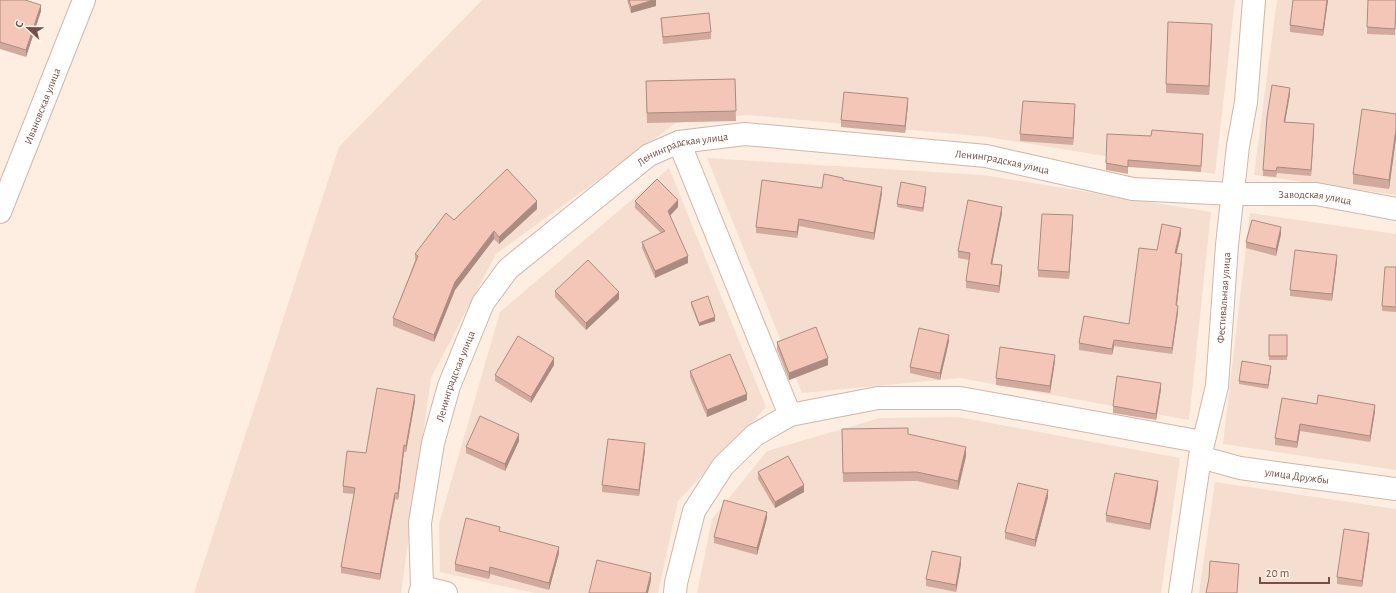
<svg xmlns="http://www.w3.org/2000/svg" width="1396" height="593" viewBox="0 0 1396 593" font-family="'Alegreya Sans',sans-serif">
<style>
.residential{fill:#f5decf}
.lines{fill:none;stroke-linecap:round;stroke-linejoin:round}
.minor-casing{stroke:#d1b6aa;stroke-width:24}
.minor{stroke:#fff;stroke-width:22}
.wall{fill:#d2aa9d}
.shaded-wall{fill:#ab8b80}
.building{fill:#f4c6b7;stroke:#ab8b80}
.labels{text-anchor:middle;stroke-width:3.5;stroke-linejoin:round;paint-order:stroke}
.street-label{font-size:11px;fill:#765046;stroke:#fff3e8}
</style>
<rect width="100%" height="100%" fill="#fdeee1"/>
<g class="residential">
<path d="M482 0H1235L1215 174 988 137 747 115 676 123 496 254 431 378 401 593H194L339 147Z"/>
<path d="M1277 0H1396V195L1254 175Z"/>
<path d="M707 158 983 175 1211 212 1189 420 960 378 802 393Z"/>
<path d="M669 168 766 407 678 501 658 593H534L440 572 439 524 500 312Z"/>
<path d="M1250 213 1396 234V470L1223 444Z"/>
<path d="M958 417 1180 458 1161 593H697L712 519 767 451 880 418Z"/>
<path d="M1215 482 1396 509V593H1199Z"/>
</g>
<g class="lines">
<g class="minor-casing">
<g id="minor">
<path d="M679 142 790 415"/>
<path id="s1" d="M0 212 84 0"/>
<path id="s2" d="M1200 457 1240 468 1396 489"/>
<path d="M422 587 446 593"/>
<path id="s3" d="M420 593 422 587 420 523 433 443 449 386 483 303 508 269 649 155 679 142 745 134 986 156 1133 189 1233 194H1316L1396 209"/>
<path d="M675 593 676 583 694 511 723 466 755 435 790 415 878 398H960L1203 442"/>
<path id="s4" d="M1180 593 1200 457 1217 386 1227 245 1238 146 1246 102 1254 0"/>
</g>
</g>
<use href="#minor" class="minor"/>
</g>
<g class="wall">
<path d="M0 0 41 11 26 57 0 49Z"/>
<path d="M627 0H656V6L631 13Z"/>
<path d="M1293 0H1328L1323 36 1290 32V25Z"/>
<path d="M1396 0 1395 35 1367 34V27Z"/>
<path d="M661 18 711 32V39L663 44 661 24Z"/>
<path d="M1212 33 1209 95 1166 93V84Z"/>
<path d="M735 79 736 121 647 123 646 81Z"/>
<path d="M1290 94 1285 122 1314 130 1311 176 1277 173 1276 177 1263 176V170Z"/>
<path d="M908 104 905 133 841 127V120Z"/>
<path d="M1075 111 1073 145 1020 141V134Z"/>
<path d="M1396 114V138L1389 189 1353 184V174Z"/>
<path d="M1203 140 1201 172 1128 167V174L1106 170V163Z"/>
<path d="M843 180 882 193 874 240 799 226 797 238 756 233V227L822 188Z"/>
<path d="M926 190 923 212 897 207V204Z"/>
<path d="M635 201 678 207 670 215 688 263 655 278 642 248V242L661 233 635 208Z"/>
<path d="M537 209 499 244 494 239 455 290 434 342 393 326V318L415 261V254L454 220Z"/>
<path d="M1002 213 992 264 1002 272 999 293 966 288V281L969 260 958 258V251Z"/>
<path d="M1073 222 1069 279 1038 277V270Z"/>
<path d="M1181 234 1177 253 1182 260 1177 305 1178 312 1172 354 1114 346 1112 355 1079 350V343L1129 324 1157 250Z"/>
<path d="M1281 234 1276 256 1246 248V242Z"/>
<path d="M1337 261 1332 301 1290 296V290Z"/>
<path d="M1396 267V312L1382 311V306Z"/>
<path d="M555 291 619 299 586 330 555 297Z"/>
<path d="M691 302 715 321 699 326 691 305Z"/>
<rect x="1269" y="335" width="18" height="25"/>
<path d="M949 341 940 380 910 373V367Z"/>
<path d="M777 342 828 365 789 380 777 349Z"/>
<path d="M1055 361 1050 393 996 385V378Z"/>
<path d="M554 365 531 403 495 381V375Z"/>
<path d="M1271 369 1268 389 1239 384V381Z"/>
<path d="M690 371 747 400 707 417 690 377Z"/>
<path d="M1161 389 1156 420 1113 413V406Z"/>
<path d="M415 401 406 452H404L398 500 395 499 380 580 341 573V567L354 494 343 493V486L366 453Z"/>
<path d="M1317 404 1375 411 1370 442 1300 431 1297 448 1275 445V438Z"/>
<path d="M842 429 908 434 966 456 958 490 917 481 843 482Z"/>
<path d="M519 441 505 471 466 453V447Z"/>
<path d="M645 450 639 496 602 492V485Z"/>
<path d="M758 472 804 492 775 508 758 479Z"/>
<path d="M1158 488 1150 530 1106 522V515Z"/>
<path d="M1048 497 1035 547 1005 539V532Z"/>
<path d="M767 518 757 555 714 543V537Z"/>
<path d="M500 531 559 553 549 590 490 574 489 579 455 571V564Z"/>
<path d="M1369 539 1362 587 1337 584V577Z"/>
<path d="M961 564 956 592 926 586V579Z"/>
</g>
<g class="shaded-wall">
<path d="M653 0H656V6L631 13V7Z"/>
<path d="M1327 0H1328L1323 36V30Z"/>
<path d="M41 5V11L26 57V50Z"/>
<path d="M1212 24V33L1209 95V86Z"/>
<path d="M1290 88V94L1284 128V122Z"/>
<path d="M908 98V104L905 133V126Z"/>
<path d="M1075 104V111L1073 145V138Z"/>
<path d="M1314 124V130L1311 176V170Z"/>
<path d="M1396 129V138L1389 189V180Z"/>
<path d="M882 187V193L874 240V233Z"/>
<path d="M926 187V190L923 212V208Z"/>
<path d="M678 200V207L668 218V211Z"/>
<path d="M537 201V209L499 244V237Z"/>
<path d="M1002 207V213L991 270V264Z"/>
<path d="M1073 215V222L1069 279V272Z"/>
<path d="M799 219V226L797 238V232Z"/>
<path d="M1281 227V234L1276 256V249Z"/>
<path d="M1181 228V234L1175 259V253Z"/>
<path d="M494 231V239L455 290 434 342V335L455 282Z"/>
<path d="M1182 254V260L1176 312V305Z"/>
<path d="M1337 255V261L1332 301V294Z"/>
<path d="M688 256V263L655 278V271Z"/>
<path d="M1002 265V272L999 293V286Z"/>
<path d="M619 292V299L586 330V323Z"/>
<path d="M1178 306V312L1172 354V348Z"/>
<path d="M715 317V321L699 326V323Z"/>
<path d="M949 335V341L940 380V373Z"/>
<path d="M1114 340V346L1112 355V349Z"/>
<path d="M1055 355V361L1050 393V386Z"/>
<path d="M554 358V365L531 403V397Z"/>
<path d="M828 358V365L789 380V373Z"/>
<path d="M1271 366V369L1268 389V385Z"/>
<path d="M1161 383V389L1156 420V414Z"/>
<path d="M747 394V400L707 417V410Z"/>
<path d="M415 395V401L406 452V446Z"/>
<path d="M1375 405V411L1370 442V436Z"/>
<path d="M1300 424V431L1297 448V442Z"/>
<path d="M519 434V441L505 471V464Z"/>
<path d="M645 443V450L639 496V490Z"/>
<path d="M404 445V452L398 500V493Z"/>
<path d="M966 447V456L958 490V481Z"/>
<path d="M1158 481V488L1150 530V524Z"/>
<path d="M804 485V492L775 508V502Z"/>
<path d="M1048 490V497L1035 547V540Z"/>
<path d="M395 493V499L380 580V574Z"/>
<path d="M767 512V518L757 555V548Z"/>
<path d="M1369 533V539L1362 587V581Z"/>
<path d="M559 547V553L549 590V583Z"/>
<path d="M961 557V564L956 592V585Z"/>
<path d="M490 567V574L489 579V572Z"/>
<path d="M651 573V580L648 593H646Z"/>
</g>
<g class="building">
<path d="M0 0H25L41 5 26 50 0 42Z"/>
<path d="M629 0H653L631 7Z"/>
<path d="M1293 0H1327L1323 30 1290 25Z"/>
<path d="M1368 0H1396L1395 29 1367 27Z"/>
<path d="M709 13 711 32 663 37 661 18Z"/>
<path d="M1168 22 1212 24 1209 86 1166 84Z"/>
<path d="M735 79 736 111 647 113 646 81Z"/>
<path d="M1272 85 1290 88 1284 122 1314 124 1311 170 1277 167 1276 171 1263 170 1267 117Z"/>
<path d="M844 92 908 98 905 126 841 120Z"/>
<path d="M1023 101 1075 104 1073 138 1020 134Z"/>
<path d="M1362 109 1396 114V129L1389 180 1353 174Z"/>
<path d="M1152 130 1203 134 1201 166 1128 160V167L1106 163 1107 134 1151 136Z"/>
<path d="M507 169 537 201 499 237 494 231 455 282 434 335 393 318 418 256 415 254 446 213 454 220Z"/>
<path d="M824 174 843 178V180L882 187 874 233 799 219 797 232 756 227 762 180 822 188Z"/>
<path d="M657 179 678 200 668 211 688 256 655 271 642 242 665 231 635 201Z"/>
<path d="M901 182 926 187 923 208 897 204Z"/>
<path d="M968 200 1002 207 991 264 1002 265 999 286 966 281 970 253 958 251Z"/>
<path d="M1042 214 1073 215 1069 272 1038 270Z"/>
<path d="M1252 220 1281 227 1276 249 1246 242Z"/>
<path d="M1162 224 1181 228 1175 253 1182 254 1176 305 1178 306 1172 348 1114 340 1112 349 1079 343 1084 316 1129 324 1139 248 1157 250Z"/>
<path d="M1295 250 1337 255 1332 294 1290 290Z"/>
<path d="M588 260 619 292 586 323 555 291Z"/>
<path d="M1385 267H1396V307L1382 306Z"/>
<path d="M708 296 715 317 699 323 691 302Z"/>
<path d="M816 327 828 358 789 373 777 342Z"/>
<path d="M919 328 949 335 940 373 910 367Z"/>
<rect x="1269" y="335" width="18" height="21"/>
<path d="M518 336 554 358 531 397 495 375Z"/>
<path d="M1000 347 1055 355 1050 386 996 378Z"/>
<path d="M730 354 747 394 707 410 690 371Z"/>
<path d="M1242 361 1271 366 1268 385 1239 381Z"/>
<path d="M1117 376 1161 383 1156 414 1113 406Z"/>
<path d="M377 388 415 395 406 446 404 445 398 493H395L380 574 341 567 355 488 343 486 347 451 366 453Z"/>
<path d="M1318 395 1375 405 1370 436 1300 424 1297 442 1275 438 1282 398 1317 404Z"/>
<path d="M480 416 519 434 505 464 466 447Z"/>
<path d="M908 428V434L966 447 958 481 917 472 843 473 842 429Z"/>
<path d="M608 439 645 443 639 490 602 485Z"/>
<path d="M788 456 804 485 775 502 758 472Z"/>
<path d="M1115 473 1158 481 1150 524 1106 515Z"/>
<path d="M1018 483 1048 490 1035 540 1005 532Z"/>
<path d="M724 500 767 512 757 548 714 537Z"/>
<path d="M466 518 500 527 499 531 559 547 549 583 490 567 489 572 455 564Z"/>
<path d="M1344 529 1369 533 1362 581 1337 577Z"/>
<path d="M932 551 961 557 956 585 926 579Z"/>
<path d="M597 560 651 573 646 593H589Z"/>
<path d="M1210 561 1239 564 1237 593H1206L1209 578Z"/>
</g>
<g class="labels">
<g class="street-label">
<text dy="4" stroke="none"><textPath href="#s1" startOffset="114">Ивановская улица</textPath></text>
<text dy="4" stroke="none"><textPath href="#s3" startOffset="558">Ленинградская улица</textPath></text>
<text dy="4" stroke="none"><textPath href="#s3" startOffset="882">Ленинградская улица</textPath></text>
<text dy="4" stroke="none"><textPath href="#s3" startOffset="1198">Заводская улица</textPath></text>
<text dy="4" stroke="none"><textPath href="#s4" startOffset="299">Фестивальная улица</textPath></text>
<text dy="4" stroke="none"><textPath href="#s3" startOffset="222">Ленинградская улица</textPath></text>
<text dy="4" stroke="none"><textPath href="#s2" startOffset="99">улица Дружбы</textPath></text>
</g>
</g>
<g transform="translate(28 28) rotate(292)" stroke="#fff3e8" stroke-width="3" paint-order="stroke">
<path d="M0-3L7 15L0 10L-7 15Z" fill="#765046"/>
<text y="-6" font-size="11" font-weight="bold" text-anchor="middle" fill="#765046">С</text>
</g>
<path d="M1260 577v6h69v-6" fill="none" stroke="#765046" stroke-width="2"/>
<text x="1266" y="577" font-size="12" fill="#765046" stroke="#fff3e8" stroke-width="3" paint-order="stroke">20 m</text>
</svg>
